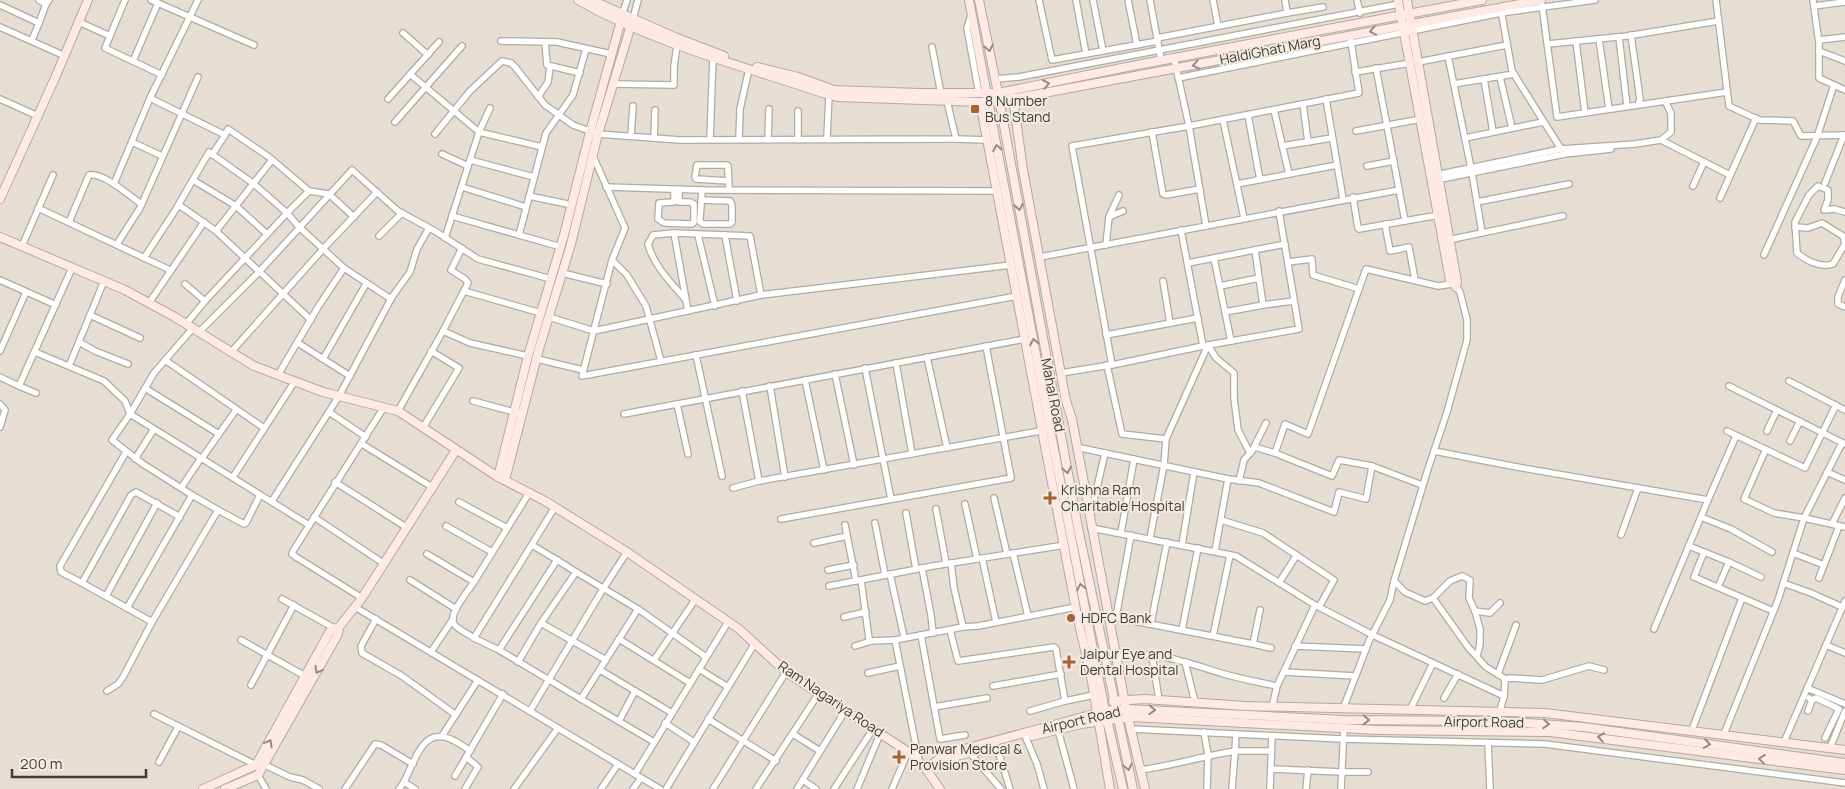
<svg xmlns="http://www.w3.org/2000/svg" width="1845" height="789" viewBox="0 0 1845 789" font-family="Manrope,sans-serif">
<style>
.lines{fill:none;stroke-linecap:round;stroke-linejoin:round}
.street-casing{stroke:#b2aaa1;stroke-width:8}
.secondary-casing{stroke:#b2aaa1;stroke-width:10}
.street{stroke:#fff;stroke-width:5.5}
.secondary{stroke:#ffe9e7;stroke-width:8}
.oneway{stroke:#968a87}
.poi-dot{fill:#a66233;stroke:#f3eae1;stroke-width:2}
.labels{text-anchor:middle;stroke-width:4;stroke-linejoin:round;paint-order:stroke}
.street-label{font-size:14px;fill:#403c39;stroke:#f3eae1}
.poi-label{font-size:14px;fill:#403c39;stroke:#f3eae1;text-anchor:start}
</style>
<rect width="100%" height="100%" fill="#e6ddd4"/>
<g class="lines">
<g class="street-casing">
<g id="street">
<path d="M39 0 46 4 49 0"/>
<path d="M125 0 105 48 162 75"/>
<path d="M151 0 254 45"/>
<path d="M1039 0 1052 60 1158 41"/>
<path d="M1076 0 1086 54"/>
<path d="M1093 0 1103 51"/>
<path d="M1128 0 1137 45"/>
<path d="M1150 0 1161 60"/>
<path d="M1213 0 1218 26"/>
<path d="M1357 0 1360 13"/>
<path d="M1716 0 1729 106 1759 120 1793 121 1801 136 1845 135"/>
<path d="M1813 0 1819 43V78L1845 90"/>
<path d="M0 5 39 23 46 4"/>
<path d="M1542 5 1557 117 1727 92"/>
<path d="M1814 6 1845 2"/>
<path d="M1501 10 1512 71 1561 149 1635 144 1661 140 1730 175"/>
<path d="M1287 13 1323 7"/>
<path d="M622 15 627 0"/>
<path d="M971 15 967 28 979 94"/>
<path d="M633 19 638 0"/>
<path d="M79 22 110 36"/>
<path d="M0 27 65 56"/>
<path d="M403 33 428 55"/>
<path d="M1631 35 1640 99 1638 105"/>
<path d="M1619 37 1627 106"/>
<path d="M1157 38 1287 13 1285 0"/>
<path d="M1599 39 1609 109"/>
<path d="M32 40 39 23"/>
<path d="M1819 40 1845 37"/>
<path d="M501 41 557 42 611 54"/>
<path d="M1576 41 1585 113"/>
<path d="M545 42 547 65 580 73"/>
<path d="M1548 44 1627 36 1718 21"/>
<path d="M932 47 941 94"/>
<path d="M1819 51 1845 61"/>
<path d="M1448 56 1472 173 1482 233"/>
<path d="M1174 58 1189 126 1206 226"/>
<path d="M133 61 158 3"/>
<path d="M1418 62 1507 45"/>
<path d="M1376 68 1405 221"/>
<path d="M1355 72 1411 63"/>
<path d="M410 74 479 132 445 238"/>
<path d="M1500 77 1512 128"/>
<path d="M1178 78 1501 13 1595 0"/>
<path d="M995 79 1019 77 1399 4"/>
<path d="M1484 79 1493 132"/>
<path d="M613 84 674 85V67L677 45"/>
<path d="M1454 84 1514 74"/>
<path d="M538 97 548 82 550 67"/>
<path d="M150 98 225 135 212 155"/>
<path d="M0 99 38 116"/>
<path d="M388 99 439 42"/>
<path d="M1326 99 1343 199"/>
<path d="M1303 104 1308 142"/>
<path d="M490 108 479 132 542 147"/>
<path d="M1274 110 1289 174"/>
<path d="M1248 115 1260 180"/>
<path d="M1223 120 1244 218"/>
<path d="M395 122 462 46"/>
<path d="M1356 131 1421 119"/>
<path d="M1152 132 1163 194 1166 195 1200 189"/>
<path d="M435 134 470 91 502 61 511 63 515 67 545 105 573 125 598 134 680 140 956 139 947 101"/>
<path d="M225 135 228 129 269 157 309 191 329 194 354 217"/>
<path d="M631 136 633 106"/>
<path d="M654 138 655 110"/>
<path d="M827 138 829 95"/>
<path d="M1465 138 1543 122"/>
<path d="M710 139 713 57"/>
<path d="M739 139 740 109 749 69"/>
<path d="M768 139 769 109"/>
<path d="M798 139V111"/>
<path d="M956 139 988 140"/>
<path d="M1661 140 1671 132V113L1665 101"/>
<path d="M132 142 162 156"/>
<path d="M1282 146 1332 138"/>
<path d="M442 154 468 166"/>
<path d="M593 156 625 228 612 260 582 376 1017 296"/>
<path d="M470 160 534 177"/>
<path d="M1367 166 1394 161"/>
<path d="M1436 175 1561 149"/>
<path d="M193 180 236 206 267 234"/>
<path d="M1436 180 1565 154 1611 149"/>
<path d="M1825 183 1844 135"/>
<path d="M114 184 150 98 198 0"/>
<path d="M1237 184 1337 165"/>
<path d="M1693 186 1704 162"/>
<path d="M462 187 526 207"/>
<path d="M606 187 702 190 997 191"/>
<path d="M674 189V202L659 203 658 219 664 223 692 224 694 222V204L690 202H679V189"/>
<path d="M729 190C729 182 728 175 728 166L727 165H697L695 177 696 179 729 181"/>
<path d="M309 191 287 213 299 227 344 268 391 299"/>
<path d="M529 196 572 205"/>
<path d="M1353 197 1358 228 1359 229 1439 215"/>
<path d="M1720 198 1756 118"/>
<path d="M701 200 730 201 732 205V222L730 224H703L700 222V219L702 190"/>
<path d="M1477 202 1569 184"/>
<path d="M179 205 216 231 311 320"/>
<path d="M38 208 170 270"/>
<path d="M1845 212 1834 209 1824 210 1828 200V190L1818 186 1809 195 1795 222 1797 253C1807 261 1821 268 1833 264L1845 244"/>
<path d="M452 216 561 247"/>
<path d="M1109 217 1123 211"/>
<path d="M69 222 89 175C103 172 130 196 141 204"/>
<path d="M1385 224 1390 251 1409 247 1415 280"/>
<path d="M1795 227 1808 228 1822 223 1843 236 1845 245"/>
<path d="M1181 230 1203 346 1299 329 1279 211"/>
<path d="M216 231 272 160"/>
<path d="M674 233 688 311"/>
<path d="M519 235 546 133 573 95 586 49"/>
<path d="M698 235 715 306"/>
<path d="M725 235 737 301"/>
<path d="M379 236 402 213"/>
<path d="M1448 240 1563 216"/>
<path d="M117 244 140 208 198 77"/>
<path d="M1106 245 1109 217 1119 195"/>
<path d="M22 246 53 175"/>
<path d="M1255 250 1263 305 1294 301"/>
<path d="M1764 255 1817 137 1834 85"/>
<path d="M1040 257 1399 190"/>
<path d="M144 258 176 209 209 152 254 184 287 213 205 301 186 324"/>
<path d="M1214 258 1285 244"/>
<path d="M612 260 627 275 646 306 661 361"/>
<path d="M1288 262 1312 259 1313 275 1359 289"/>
<path d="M1188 263 1214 258 1231 341"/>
<path d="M562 273 607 284"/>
<path d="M0 280 56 305"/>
<path d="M1845 280 1838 297V304L1845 307"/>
<path d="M1163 281 1170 323"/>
<path d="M185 284 205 301"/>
<path d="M1220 286 1259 278"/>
<path d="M1456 287 1460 292 1467 320V340L1447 412 1427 472 1394 581 1405 592 1425 601 1433 598 1468 647 1486 667 1504 678 1505 682 1504 696"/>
<path d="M464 291 541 313"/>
<path d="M686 300C672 284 653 265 648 244L653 235 674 233 750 236 761 295"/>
<path d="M149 303 204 222"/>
<path d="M1225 312 1263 305"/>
<path d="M90 315 140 338"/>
<path d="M549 317 594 331 761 295 1011 265"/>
<path d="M443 331 470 343 528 356"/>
<path d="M199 332 259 272 352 170 398 211 435 231 478 259 551 279"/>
<path d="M1106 335 1198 318"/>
<path d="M79 342 95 351 128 364"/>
<path d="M298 343 350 376"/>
<path d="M1208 345 1216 358 1234 373V398L1238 430 1250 453"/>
<path d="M1203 346 1112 365 1072 146 1189 126 1359 93 1350 35"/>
<path d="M0 351 26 292"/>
<path d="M35 352 104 381 125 401 130 414 309 525"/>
<path d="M231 352 323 249 377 192"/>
<path d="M696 355 722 476"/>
<path d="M927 357 947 448"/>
<path d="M323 359 366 284"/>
<path d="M537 359 583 370"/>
<path d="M165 360 264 428"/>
<path d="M896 363 912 454"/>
<path d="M1107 365 1122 434 1166 439 1208 345"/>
<path d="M69 366 104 281"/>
<path d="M865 368 891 499"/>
<path d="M1061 373 1110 365"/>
<path d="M835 374 854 465"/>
<path d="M278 375 318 307 344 268"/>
<path d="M0 377 19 386 72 268"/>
<path d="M805 380 824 470"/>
<path d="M1789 381 1845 410"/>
<path d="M19 386 36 393"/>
<path d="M770 386 785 477"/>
<path d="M1729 386 1845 444"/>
<path d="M145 388 219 434"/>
<path d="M742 391 759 481"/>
<path d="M473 401 518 413"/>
<path d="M0 404 5 410 0 427"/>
<path d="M677 404 688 454"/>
<path d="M398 411 443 331 468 283 465 279 451 270 462 248"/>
<path d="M329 412 366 437"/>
<path d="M624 414 1025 339"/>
<path d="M424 426 459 368 431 351"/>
<path d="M1727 431 1805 468 1836 405"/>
<path d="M1767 431 1777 410"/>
<path d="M1790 441 1800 421"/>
<path d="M362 444 432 487"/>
<path d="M1076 447 1228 479 1259 483 1334 512 1339 492 1366 499 1372 466 1422 485"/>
<path d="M1254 447 1275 453 1332 476 1339 460 1372 466"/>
<path d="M1434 451 1517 467 1708 500"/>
<path d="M1765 451 1744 499 1774 513 1804 518 1842 443"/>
<path d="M1275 453 1285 424 1308 434 1366 269 1438 286 1452 284"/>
<path d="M202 458 236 410"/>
<path d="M135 459 154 429"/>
<path d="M1827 472 1845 480"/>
<path d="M233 477 295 381"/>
<path d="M1239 481 1244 460 1252 451 1266 423"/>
<path d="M335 482 406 527"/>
<path d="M181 488 201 458"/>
<path d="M733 488 759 481 1046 430"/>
<path d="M192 495 143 464 112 440 130 414 154 373 193 328"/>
<path d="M994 498 1007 554"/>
<path d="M272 501 339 396 392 297 410 272 417 249 429 228"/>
<path d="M459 502 507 528"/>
<path d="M965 504 977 559"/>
<path d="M936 509 946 563"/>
<path d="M218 510 192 495 127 608 152 622 218 510 244 524 246 523 260 495"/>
<path d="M906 513 916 569"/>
<path d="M1091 513 1105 453"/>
<path d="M314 517 383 563"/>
<path d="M1701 517 1731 529 1772 552"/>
<path d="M781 519 1011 478 986 346"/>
<path d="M1221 520 1263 533 1334 580 1319 607"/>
<path d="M875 523 885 575"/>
<path d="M1832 524 1845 498"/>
<path d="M845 525 856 581"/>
<path d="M446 526 492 552"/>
<path d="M1091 528 1236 556 1315 605 1375 636 1504 696 1497 721"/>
<path d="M1121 533 1134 459"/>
<path d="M1621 535 1638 488"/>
<path d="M1150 538 1164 465 1166 439"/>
<path d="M814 543 847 536"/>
<path d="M532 545 557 560"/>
<path d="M1182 545 1194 472"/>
<path d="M1689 546 1704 552 1694 577 1773 611"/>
<path d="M1215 551 1228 479"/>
<path d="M1704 552 1729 562 1718 587"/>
<path d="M1013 553 1028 616"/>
<path d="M1793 553 1824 565"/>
<path d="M427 554 474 582 529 493"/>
<path d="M982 558 996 622"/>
<path d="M1729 562 1761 577"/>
<path d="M951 563 954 588 963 627"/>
<path d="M922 568 931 615 933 633"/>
<path d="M828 570 854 565"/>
<path d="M576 572 638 609"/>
<path d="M890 574 904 637"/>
<path d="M1819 578 1839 526"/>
<path d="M410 580 456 609"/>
<path d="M861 580 869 639 871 641 895 640 921 635"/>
<path d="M474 582C469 590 447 615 454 624 458 630 469 634 474 638"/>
<path d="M82 583 61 572 60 566 126 452"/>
<path d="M1279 583 1296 556"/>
<path d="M1783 583 1811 593 1842 607"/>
<path d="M829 586 933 566 1065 545"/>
<path d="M106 596 157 503"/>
<path d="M362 598 296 557 292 554 293 551 384 407"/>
<path d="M1433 598 1450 581 1462 576 1470 580 1469 598 1475 611 1480 629V644L1477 656"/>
<path d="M282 599 334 628"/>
<path d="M355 607 660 789"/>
<path d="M127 608 82 583 131 495 136 492 180 517"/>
<path d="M1475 611 1490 613 1500 603"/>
<path d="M1108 616 1253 644 1260 610"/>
<path d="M844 617 866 612"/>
<path d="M1116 617 1131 535"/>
<path d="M376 619 361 646 362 653 402 676 456 715"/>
<path d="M541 623 606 660"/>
<path d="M1151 623 1167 542"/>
<path d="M1654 629 1708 500 1736 436"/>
<path d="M950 630 958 661 1054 647 1056 649 1065 701"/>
<path d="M1182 630 1198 548"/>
<path d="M1213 636 1230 555"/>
<path d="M619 639 690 683"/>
<path d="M241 640 305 676"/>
<path d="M895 640 919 761"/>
<path d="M1253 644 1271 648"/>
<path d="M1826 645 1845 653"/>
<path d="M855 646 871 641"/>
<path d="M1295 646 1366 649"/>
<path d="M499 650 474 638 555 507"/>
<path d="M431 652 453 619"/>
<path d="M1152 655 1159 700"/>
<path d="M1117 657C1152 648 1190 664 1224 674 1241 679 1259 682 1277 686"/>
<path d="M654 660 695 600"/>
<path d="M518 662 541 623 576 572 557 560 499 650 581 699"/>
<path d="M1185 662 1195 702"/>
<path d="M699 669 728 687"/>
<path d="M600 670 672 713"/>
<path d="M1284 672 1355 676"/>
<path d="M868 673 900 666"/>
<path d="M1498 674 1516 625"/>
<path d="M1505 679 1510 678 1542 680 1589 666 1604 670"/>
<path d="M251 685 294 605"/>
<path d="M993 686 1061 674"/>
<path d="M1807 688 1845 704"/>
<path d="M107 691 118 684 123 677 152 622"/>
<path d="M1444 698 1458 674"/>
<path d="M1812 700 1816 698 1839 709 1825 738"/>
<path d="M934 707 987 698"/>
<path d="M1272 707 1277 686 1315 605"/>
<path d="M1343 709 1369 641 1390 600 1394 581"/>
<path d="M1410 710 1433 663"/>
<path d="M530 711 603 589 627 552"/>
<path d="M1030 711 1065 701 1094 695"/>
<path d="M1808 711 1812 700 1809 698"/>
<path d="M154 714 256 765"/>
<path d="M708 719 776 761"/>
<path d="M619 721 635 691"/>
<path d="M665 723 694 742"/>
<path d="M1131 729 1342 739 1545 744 1845 783"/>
<path d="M1058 730 1074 789"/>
<path d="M1692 730 1742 598"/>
<path d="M1204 732 1208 755 1207 789"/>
<path d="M793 734 820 751"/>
<path d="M1236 734 1235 751H1271"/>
<path d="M1724 734 1778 600 1804 518 1845 527"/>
<path d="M965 735 940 739 921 635 963 627 978 626 1076 607"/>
<path d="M442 736 478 680"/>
<path d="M1026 738 1037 764 1044 789"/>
<path d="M654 742 581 699 638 609 706 657"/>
<path d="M1784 742 1845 601"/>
<path d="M1488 743 1490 789"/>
<path d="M994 746 1000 757 1010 789"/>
<path d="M1830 748 1845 711"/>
<path d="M970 753 1001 789"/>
<path d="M159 762 178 727"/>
<path d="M265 765 290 777 303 780 319 789"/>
<path d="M1272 769 1341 772H1368"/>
<path d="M1140 770C1172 766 1203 756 1235 751L1232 789"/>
<path d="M635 774 728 622"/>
<path d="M258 775 266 789"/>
<path d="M455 776 503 694"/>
<path d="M803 780 816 789"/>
<path d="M345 789 375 744 381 745 413 764"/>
<path d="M399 789 404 782"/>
<path d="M415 789 404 782C421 746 428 718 470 751"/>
<path d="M465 789 478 767 466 757"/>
<path d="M514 789 558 728"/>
<path d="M601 789 618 764"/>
<path d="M633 789 641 778"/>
<path d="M666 789 755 643"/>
<path d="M713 789 786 672"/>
<path d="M756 789 819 693"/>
<path d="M797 789 845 711"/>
<path d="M834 789 873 729"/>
<path d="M857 789 880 734"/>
<path d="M892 789 908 752"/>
<path d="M1270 789 1272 736"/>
<path d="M1306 789 1308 770"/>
<path d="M1341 789 1344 727"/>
</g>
</g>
<g class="secondary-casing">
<g id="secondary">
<path d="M578 0C655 44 743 66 826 94L837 97 980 102 999 101 1049 92 1541 0"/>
<path d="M591 0 677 38 724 56"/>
<path d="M969 0 1050 429 1105 711 1123 789"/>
<path d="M979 0 998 93 1078 528 1133 789"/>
<path d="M1398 0 1450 280 1456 287"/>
<path d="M1407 0 1457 282 1456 287"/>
<path d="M757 67 798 77 834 90 919 93H998L1137 65 1482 0"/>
<path d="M1013 98 1023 170 1066 401 1072 419 1126 709 1145 789"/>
<path d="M980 102 1077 615 1091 676 1110 789"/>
<path d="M0 199 55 78 88 0"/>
<path d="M0 237 125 290 173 316 254 366 323 392 398 411 498 477 545 501 627 552 739 629 786 672 910 753 926 769 946 754 1105 711 1126 709 1344 720 1497 721 1583 727 1845 763"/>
<path d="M498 477 528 356 564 235 590 132 622 17"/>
<path d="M505 480 539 349 571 244 598 134 632 22"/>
<path d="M1113 701 1145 699 1245 706 1545 713 1845 750"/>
<path d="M1032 736 1081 724 1132 717 1378 730 1550 732 1845 770"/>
<path d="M940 760 985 749"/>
<path d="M926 769 940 789"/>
<path d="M203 789 256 765 330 631 339 627 362 598 456 450"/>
<path d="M225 789 258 775 338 634 339 627"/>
</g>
</g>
<use href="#street" class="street"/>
<use href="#secondary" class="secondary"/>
</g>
<defs><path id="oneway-chevron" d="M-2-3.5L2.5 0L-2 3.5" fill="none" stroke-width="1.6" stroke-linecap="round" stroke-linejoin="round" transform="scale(1.25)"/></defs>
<g class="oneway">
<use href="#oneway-chevron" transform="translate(1373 31) rotate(169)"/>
<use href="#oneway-chevron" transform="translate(989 48) rotate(78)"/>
<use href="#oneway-chevron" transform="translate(1196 65) rotate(169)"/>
<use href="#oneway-chevron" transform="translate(1046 84) rotate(-11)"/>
<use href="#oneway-chevron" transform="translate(997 148) rotate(-101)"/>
<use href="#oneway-chevron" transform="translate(1019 207) rotate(80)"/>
<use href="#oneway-chevron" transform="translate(1034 342) rotate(-101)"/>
<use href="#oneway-chevron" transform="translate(1067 470) rotate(79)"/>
<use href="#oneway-chevron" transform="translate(1081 587) rotate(-101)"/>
<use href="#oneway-chevron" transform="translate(318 670) rotate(119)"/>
<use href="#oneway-chevron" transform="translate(1152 710) rotate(3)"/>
<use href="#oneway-chevron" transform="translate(1366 720) rotate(1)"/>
<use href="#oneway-chevron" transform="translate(1546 724) rotate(5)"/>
<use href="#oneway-chevron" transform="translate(1601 737) rotate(-172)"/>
<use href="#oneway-chevron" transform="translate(269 743) rotate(-61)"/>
<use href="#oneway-chevron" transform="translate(1707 744) rotate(8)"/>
<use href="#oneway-chevron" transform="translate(1762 759) rotate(-173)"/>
<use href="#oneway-chevron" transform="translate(1128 767) rotate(77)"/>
</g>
<g class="poi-dot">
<rect x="970" y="104" width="10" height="10" rx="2.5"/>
<path d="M1047.5 490.5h5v5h5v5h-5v5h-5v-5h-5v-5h5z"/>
<circle cx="1071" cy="618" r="5"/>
<path d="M1066.5 654.5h5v5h5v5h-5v5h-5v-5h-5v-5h5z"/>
<path d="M896.5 749.5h5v5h5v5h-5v5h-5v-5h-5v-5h5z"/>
</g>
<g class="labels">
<g class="street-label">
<text transform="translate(1270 50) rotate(-11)" y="5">HaldiGhati Marg</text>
<text transform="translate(1053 395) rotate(79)" y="5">Mahal Road</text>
<text transform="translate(831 699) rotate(34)" y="5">Ram Nagariya Road</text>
<text transform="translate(1081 720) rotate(-13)" y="5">Airport Road</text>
<text transform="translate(1484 722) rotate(1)" y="5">Airport Road</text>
</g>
<g class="poi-label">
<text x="985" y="106">8 Number<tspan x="985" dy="16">Bus Stand</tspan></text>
<text x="1061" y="495">Krishna Ram<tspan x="1061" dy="16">Charitable Hospital</tspan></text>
<text x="1081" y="623">HDFC Bank</text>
<text x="1080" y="659">Jaipur Eye and<tspan x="1080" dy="16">Dental Hospital</tspan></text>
<text x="910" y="754">Panwar Medical &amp;<tspan x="910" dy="16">Provision Store</tspan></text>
</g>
</g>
<path d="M12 769v8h134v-8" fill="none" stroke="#403c39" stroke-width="2.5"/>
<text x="20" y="769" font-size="15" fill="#403c39" stroke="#f3eae1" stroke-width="4" paint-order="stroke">200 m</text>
</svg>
